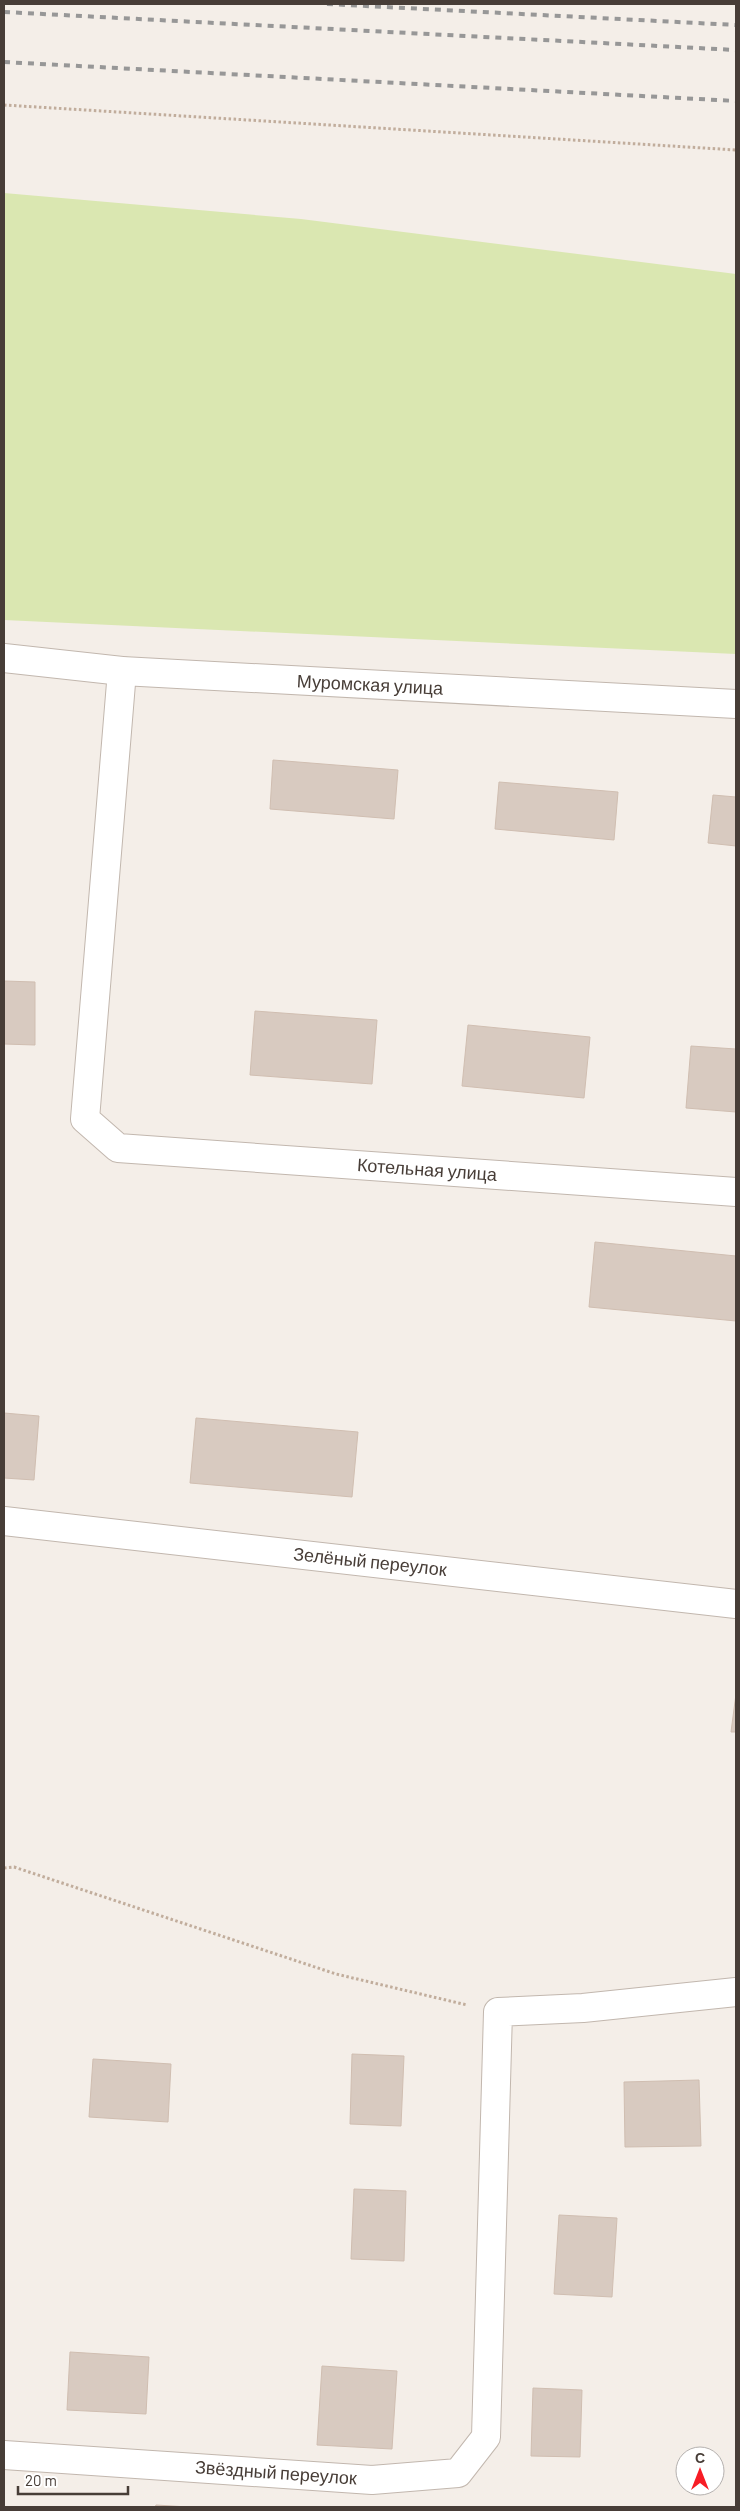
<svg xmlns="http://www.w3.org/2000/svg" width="740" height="2511" viewBox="0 0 740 2511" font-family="Barlow,sans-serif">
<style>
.green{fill:#dae7b1}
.building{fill:#d8cac0;stroke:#d0beb1}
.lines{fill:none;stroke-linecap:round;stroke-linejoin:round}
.street-casing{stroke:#c2b7ae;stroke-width:30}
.path{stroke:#c1ad9c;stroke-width:3;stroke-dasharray:2.5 2.5;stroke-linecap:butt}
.street{stroke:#fff;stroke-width:28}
.rail{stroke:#979797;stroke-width:4;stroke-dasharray:6 6;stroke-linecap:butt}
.labels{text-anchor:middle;stroke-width:4;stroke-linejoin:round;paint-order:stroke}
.street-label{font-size:18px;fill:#473d37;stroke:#fff}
</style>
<rect width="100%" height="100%" fill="#f4eee8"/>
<path class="green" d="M4 193 301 219 736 274V654L4 620Z"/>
<g class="building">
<path d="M273 760 398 770 394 819 270 809Z"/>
<path d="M499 782 618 792 614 840 495 829Z"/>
<path d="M713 795 736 797V846L708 843Z"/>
<path d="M4 981 35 982V1045L4 1044Z"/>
<path d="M255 1011 377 1020 372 1084 250 1075Z"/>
<path d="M468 1025 590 1037 584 1098 462 1086Z"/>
<path d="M691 1046 736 1049V1112L686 1108Z"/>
<path d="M595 1242 736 1256V1321L589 1307Z"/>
<path d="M4 1413 39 1416 34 1480 4 1478Z"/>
<path d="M196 1418 358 1432 352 1497 190 1483Z"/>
<path d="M736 1694V1732H731Z"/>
<path d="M352 2054 404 2056 401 2126 350 2124Z"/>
<path d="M93 2059 171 2064 168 2122 89 2117Z"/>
<path d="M699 2080 701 2146 625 2147 624 2082Z"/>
<path d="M354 2189 406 2191 404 2261 351 2259Z"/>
<path d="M559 2215 617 2218 612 2297 554 2294Z"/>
<path d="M70 2352 149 2357 146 2414 67 2410Z"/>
<path d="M322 2366 397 2371 392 2449 317 2445Z"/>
<path d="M533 2388 582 2390 580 2457 531 2456Z"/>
<path d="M156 2505 188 2507H155Z"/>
</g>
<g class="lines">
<g class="street-casing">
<g id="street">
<path d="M4 658 122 671 736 704"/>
<path d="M122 671 85 1119 118 1148 736 1192"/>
<path d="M4 1521 736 1604"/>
<path d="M4 2455 372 2480 458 2473 486 2437 498 2012 583 2008 736 1992"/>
</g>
</g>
<g class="path">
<path d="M4 105 736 150"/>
<path d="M4 1868 14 1867 336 1974 467 2005"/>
</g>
<use href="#street" class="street"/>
<g class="rail">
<path d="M327 4 736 25"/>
<path d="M4 12 736 50"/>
<path d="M4 62 736 101"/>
</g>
</g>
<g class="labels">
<g class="street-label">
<text transform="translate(370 685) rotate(3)" y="6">Муромская улица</text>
<text transform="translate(427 1170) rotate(4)" y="6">Котельная улица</text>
<text transform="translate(370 1562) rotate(6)" y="6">Зелёный переулок</text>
<text transform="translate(276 2473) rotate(4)" y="6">Звёздный переулок</text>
</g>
</g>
<rect width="740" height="2511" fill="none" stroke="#473d37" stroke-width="10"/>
<g transform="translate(700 2471)"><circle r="24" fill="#ffffff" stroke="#b5b1af"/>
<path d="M0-4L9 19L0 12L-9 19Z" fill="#f71c25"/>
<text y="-8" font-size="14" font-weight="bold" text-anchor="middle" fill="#473d37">С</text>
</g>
<path d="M18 2486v8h110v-8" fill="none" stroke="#473d37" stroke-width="2.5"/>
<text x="25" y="2486" font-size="15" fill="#473d37" stroke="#ffffff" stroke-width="4" paint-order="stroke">20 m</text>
</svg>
